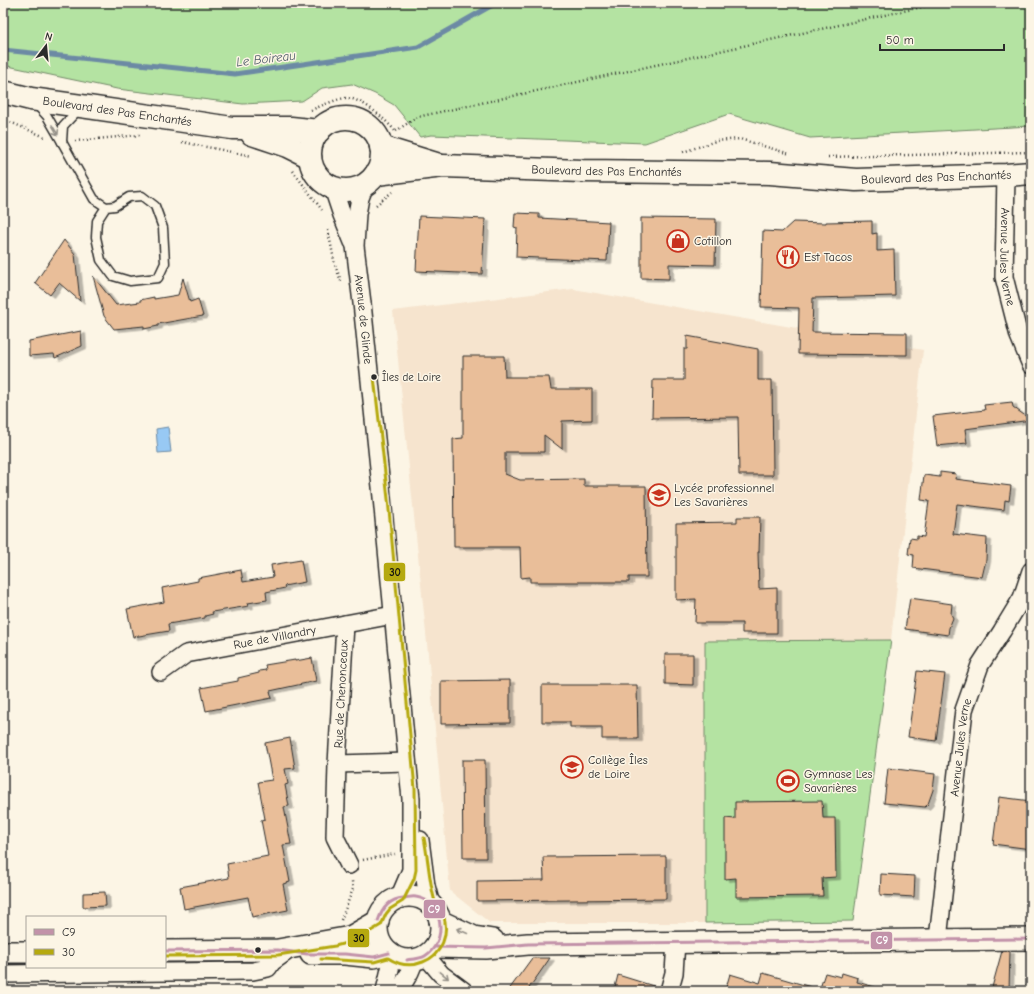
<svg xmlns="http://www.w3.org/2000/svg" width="1034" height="994" viewBox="0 0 1034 994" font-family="'Comic Neue',sans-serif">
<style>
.built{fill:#f6e4ce}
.green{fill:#b4e3a2;stroke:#708766}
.water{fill:#98c9f4;stroke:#6c8aa4}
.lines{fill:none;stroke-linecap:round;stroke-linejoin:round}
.stream{stroke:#6c8aa4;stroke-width:5}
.building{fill:#e9be99;stroke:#2b2b2b;filter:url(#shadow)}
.service-casing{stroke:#2b2b2b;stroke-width:11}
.minor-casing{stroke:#2b2b2b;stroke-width:20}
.tertiary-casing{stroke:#2b2b2b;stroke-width:24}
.secondary-casing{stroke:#2b2b2b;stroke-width:25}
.path{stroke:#2b2b2b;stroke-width:2.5;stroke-dasharray:1 3;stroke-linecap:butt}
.service{stroke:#fcf5e5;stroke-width:8}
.minor{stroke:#fcf5e5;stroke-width:17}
.tertiary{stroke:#fcf5e5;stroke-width:21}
.secondary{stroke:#fcf5e5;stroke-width:22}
.bus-1-casing{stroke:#fcf5e5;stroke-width:6}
.bus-2-casing{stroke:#fcf5e5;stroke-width:6}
.bus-1{stroke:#c292a9;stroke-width:3}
.bus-2{stroke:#b5a90f;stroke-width:3}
.oneway{stroke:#949088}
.bus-dot{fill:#2b2b2b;stroke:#fcf5e5;stroke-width:1.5}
.labels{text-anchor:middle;stroke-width:3;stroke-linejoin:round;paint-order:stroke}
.bus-label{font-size:11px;fill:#2b2b2b;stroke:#fcf5e5;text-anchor:start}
.street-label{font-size:12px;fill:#2b2b2b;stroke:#fcf5e5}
.poi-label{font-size:12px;fill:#2b2b2b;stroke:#fcf5e5;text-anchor:start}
.water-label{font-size:13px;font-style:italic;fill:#4c5a67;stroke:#fcf5e5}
.line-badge{stroke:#fcf5e5;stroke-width:1.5}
.badge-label{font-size:11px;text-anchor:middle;font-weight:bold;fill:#fff}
.pale-badge-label{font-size:11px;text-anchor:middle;font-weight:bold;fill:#111}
</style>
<defs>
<filter id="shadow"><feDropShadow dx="4.5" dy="2.5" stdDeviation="0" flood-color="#0004"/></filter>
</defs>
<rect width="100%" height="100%" fill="#fcf5e5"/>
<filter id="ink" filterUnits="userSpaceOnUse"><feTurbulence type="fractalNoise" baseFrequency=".025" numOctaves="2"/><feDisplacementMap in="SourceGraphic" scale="8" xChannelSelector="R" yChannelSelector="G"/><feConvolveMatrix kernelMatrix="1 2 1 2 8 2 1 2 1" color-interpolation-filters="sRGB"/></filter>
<g filter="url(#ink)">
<path class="built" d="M573 289 923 350 891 640 705 642V923H490L450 891 427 643 393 311Z"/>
<g class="green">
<path d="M3 3H1031V126L810 138 729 114 645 143 431 135 420 137 394 105 375 94 352 84 322 88 302 101 243 104 117 89 3 65Z"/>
<path d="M891 640 853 921 705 923V641Z"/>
</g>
<path class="water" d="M168 427 171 452 158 453 156 429Z"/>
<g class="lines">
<path class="stream" d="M3 50 235 74 418 47 496 3"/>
</g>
<g class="building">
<path d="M515 213 539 214V218L609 222 607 261 516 257 517 228 514 227Z"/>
<path d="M419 216 485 219 482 274 416 271Z"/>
<path d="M641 218 716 219 715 265 669 264V279L641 278Z"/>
<path d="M872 221V234L877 233V251L894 250 895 296 813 298 812 332 907 333V355L798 354 799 308 761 307 763 231 782 232 793 222 826 223V222Z"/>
<path d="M64 240 75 254 80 301 59 283 50 295 35 283Z"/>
<path d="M93 276 116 305 140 302V300L154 297V299L178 295 183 278 190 302 198 299 203 316 158 324V326L144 329V326L114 329 104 316Z"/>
<path d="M81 331 82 346 55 358 54 354 29 356V341Z"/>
<path d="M687 336 758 349V380H772L773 475H739L738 417 652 418 653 380H684V349H687Z"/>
<path d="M463 356H504L505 377H549L551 389H592V420L562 421V449L544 435V452H505V474L520 480 584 479V486H646L647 577H629V582H530V577L521 578 520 547H454L453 439 463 438Z"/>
<path d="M1012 402 1013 407 1031 420 965 429 967 443 937 446 933 416 985 410 984 405Z"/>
<path d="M940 472 956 474 955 479 1011 486 1009 501 1005 500 1004 510 957 504 953 534 987 538 986 560 982 577 913 568 914 555 908 554 910 538 917 539V536L924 537 929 501 921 500 924 475 940 477Z"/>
<path d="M737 517H760L759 552H758L759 589 777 588V633H742V623H695L696 599 676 600V523L737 522Z"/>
<path d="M301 560 305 582 284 586 285 588 266 592 267 600 248 603 249 606 212 612 213 614 205 616V618L168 624 169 631 133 637 127 609 164 602 162 588 198 581V578L241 570 243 582 273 577 271 565Z"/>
<path d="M910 598 952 604 951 614 953 618 949 628 948 635 905 629Z"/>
<path d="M665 654H693V685L665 684Z"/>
<path d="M312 658 316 681 270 691 272 698 206 711 201 688 238 681V678L259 673V671L266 670 265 665 295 660V661Z"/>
<path d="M917 671 945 674 936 741 908 737Z"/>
<path d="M510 680V723L441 724V681Z"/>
<path d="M542 685H637L638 739H602V727H570V722H542Z"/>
<path d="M290 738 295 768 285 769 288 784 285 785 289 806 284 807 291 844 283 845 290 882 283 884 288 910 252 917 248 897 184 909 180 887 229 878 227 864 268 856 261 820 265 819 258 782 272 780 265 743Z"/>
<path d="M462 760H485L486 858H463Z"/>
<path d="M888 768 935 774 933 790 928 804 925 807 884 803Z"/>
<path d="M999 797 1031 801V849L993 844Z"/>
<path d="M822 801 823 818H835L836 877 822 878 823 896 736 897V878L725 879V818L735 819V802Z"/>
<path d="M666 856V899L477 901V881L544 880 543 857Z"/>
<path d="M881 874 915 876 914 897 880 895Z"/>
<path d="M105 892 106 906 83 907V893Z"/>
<path d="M1002 951H1010L1009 991H991Z"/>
<path d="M532 958H550L527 991H508Z"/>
<path d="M763 973 811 987 810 991H725L730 974 760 983Z"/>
<path d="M825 973 841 977 842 973 858 978 857 982 875 987V991H819Z"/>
<path d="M618 975 660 988 659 991H614Z"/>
</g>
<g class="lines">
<g class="service-casing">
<g id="service">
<path d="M36 104 47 116 62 142 63 126 79 109"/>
<path d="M62 142 94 199 106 207 115 206 129 197 142 196 155 206 163 228 165 263 158 278 130 281 113 276 101 260 96 237 97 221 106 207"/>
</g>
</g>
<g class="minor-casing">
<g id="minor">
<path id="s1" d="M1006 175 1004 277 1019 336 1031 365"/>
<path id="s2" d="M365 185 360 198 357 214 355 246 362 303 381 487 411 799V870L399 898"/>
<path d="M333 188 342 215 353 242"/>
<path d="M345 624 337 764 335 837 349 865"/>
<path id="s3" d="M161 672 186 654 393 615"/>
<path d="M337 764 407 762"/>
<path d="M420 840 426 886 431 905"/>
<path id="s4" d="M938 939 964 710 980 665 1002 631 1022 598 1031 571"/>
<path d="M426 956 441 974 464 991"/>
<path d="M3 974 253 971 268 968 272 962 286 952"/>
<path d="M385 991 393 956"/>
<path d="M399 991 410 972 415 960"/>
<path d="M669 991 674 973 676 942"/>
</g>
</g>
<g class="tertiary-casing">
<g id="tertiary">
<circle cx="409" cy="928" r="32"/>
<path d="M440 921 474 937 493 940"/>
<path d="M435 947 486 948 528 944 1031 939"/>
<path d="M165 951 278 950 345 938 352 936 378 921"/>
<path d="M3 952H27"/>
<path d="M311 954H345L374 957 389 953"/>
</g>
</g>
<g class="secondary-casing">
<g id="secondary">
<path id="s5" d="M3 92 31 99 81 106 232 128H291L319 131"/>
<circle cx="346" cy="154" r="36"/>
<path d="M252 134 288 146 310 157"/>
<path d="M381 147 436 164"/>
<path id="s6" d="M376 174 443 166 582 171 770 173 856 180 1006 175 1031 173"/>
</g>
</g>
<g class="path">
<path d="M311 110C321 106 336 99 346 98 362 98 385 119 395 131"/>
<path d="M3 119 45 137"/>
<path d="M396 131 417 117 940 3"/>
<path d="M75 141 140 135"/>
<path d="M182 142 252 156"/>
<path d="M683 152 716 141 740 139 790 154"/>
<path d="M828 157 1031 152"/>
<path d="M293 171 322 210"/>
<path d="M376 205 392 192"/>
<path d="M328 230 335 265 341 281"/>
<path d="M363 860 395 854"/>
<path d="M341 920 353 889 352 881"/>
</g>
<use href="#service" class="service"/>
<use href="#minor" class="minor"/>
<use href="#tertiary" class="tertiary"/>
<use href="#secondary" class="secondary"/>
<g class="bus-1-casing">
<g id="bus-1">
<path d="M378 921C382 909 390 899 403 898 407 898 412 896 416 897 443 901 449 941 425 956 420 959 413 959 407 960"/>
<path d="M435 947 486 948 528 944 1031 939"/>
<path d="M165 951 278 950 307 954H345L374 957 389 953"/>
</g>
</g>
<g class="bus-2-casing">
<g id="bus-2">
<path d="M165 956 278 955 335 946 354 941 381 925 386 914 390 909 403 901 414 879 416 870 415 789 388 499 374 377"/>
<path d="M321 959 374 962 388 958C399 965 411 967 423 962 442 955 450 933 443 914 441 908 435 905 434 898 429 879 428 858 424 838"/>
</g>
</g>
<use href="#bus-1" class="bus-1"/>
<use href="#bus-2" class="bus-2"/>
</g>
<defs><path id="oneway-shaft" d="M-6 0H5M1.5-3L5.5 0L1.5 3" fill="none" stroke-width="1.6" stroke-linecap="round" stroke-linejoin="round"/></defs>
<g class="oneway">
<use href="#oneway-shaft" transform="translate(55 130) rotate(59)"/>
<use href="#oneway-shaft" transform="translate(462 931) rotate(-156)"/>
<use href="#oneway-shaft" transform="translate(444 975) rotate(40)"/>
</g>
</g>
<defs>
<g id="shop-ring" transform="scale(1.15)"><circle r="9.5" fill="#fcf5e5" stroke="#c8321e" stroke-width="1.5"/><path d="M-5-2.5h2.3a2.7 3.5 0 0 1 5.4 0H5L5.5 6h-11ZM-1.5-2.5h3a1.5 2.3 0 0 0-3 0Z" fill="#c8321e"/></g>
<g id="restaurant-ring" transform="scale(1.15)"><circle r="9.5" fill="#fcf5e5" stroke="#c8321e" stroke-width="1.5"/><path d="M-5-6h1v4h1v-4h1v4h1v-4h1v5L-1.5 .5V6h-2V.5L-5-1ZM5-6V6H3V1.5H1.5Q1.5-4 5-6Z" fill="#c8321e"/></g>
<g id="school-ring" transform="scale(1.15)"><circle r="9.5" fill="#fcf5e5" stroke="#c8321e" stroke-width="1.5"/><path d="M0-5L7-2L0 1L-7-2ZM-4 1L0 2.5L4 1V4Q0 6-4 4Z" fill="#c8321e"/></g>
<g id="stadium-ring" transform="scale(1.15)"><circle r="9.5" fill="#fcf5e5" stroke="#c8321e" stroke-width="1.5"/><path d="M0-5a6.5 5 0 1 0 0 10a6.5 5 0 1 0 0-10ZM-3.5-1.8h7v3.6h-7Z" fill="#c8321e"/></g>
</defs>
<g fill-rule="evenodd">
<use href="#shop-ring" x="678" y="241"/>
<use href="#restaurant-ring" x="788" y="257"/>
<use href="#school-ring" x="659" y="495"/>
<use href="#school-ring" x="572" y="767"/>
<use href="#stadium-ring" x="788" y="781"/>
</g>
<g class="bus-dot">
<circle cx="374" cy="377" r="3.5"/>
<circle cx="258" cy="950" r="3.5"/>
</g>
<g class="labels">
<g class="bus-label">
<text x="382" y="381">Îles de Loire</text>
</g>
<g class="street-label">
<text dy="4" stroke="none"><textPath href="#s5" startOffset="116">Boulevard des Pas Enchantés</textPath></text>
<text dy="4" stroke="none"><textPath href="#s6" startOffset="231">Boulevard des Pas Enchantés</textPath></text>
<text dy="4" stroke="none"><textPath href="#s6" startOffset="561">Boulevard des Pas Enchantés</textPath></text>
<text dy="4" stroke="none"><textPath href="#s1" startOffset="82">Avenue Jules Verne</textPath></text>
<text dy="4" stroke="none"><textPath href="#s2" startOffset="136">Avenue de Glinde</textPath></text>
<text dy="4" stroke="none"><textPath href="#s3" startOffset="121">Rue de Villandry</textPath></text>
<text transform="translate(341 694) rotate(-87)" y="4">Rue de Chenonceaux</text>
<text dy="4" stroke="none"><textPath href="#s4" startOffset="193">Avenue Jules Verne</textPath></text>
</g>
<g class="poi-label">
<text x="694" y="245">Cotillon</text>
<text x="804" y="261">Est Tacos</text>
<text x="674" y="492">Lycée professionnel<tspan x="674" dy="14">Les Savarières</tspan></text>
<text x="588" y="764">Collège Îles<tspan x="588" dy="14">de Loire</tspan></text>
<text x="804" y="778">Gymnase Les<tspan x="804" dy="14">Savarières</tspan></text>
</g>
<g class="water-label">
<text transform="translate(266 58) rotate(-7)" y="5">Le Boireau</text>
</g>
</g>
<g class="line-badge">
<rect x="383" y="562" width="23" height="20" rx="4" fill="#b5a90f"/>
<rect x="423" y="899" width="23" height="20" rx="4" fill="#c292a9"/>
<rect x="347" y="928" width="23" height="20" rx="4" fill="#b5a90f"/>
<rect x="870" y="931" width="23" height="19" rx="4" fill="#c292a9"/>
</g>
<g class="badge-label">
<text x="434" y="913">C9</text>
<text x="882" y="944">C9</text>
</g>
<g class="pale-badge-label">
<text x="395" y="576">30</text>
<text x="359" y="942">30</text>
</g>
<rect width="1034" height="994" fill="none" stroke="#fcf5e5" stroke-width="16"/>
<rect x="8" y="8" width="1018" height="978" fill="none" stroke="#2b2b2b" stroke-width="1.5" filter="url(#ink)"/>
<rect x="26" y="916" width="140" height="52" fill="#fcf5e5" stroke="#a8a49b"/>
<rect x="34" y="929" width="20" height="6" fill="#c292a9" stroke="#a8a49b"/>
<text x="62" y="936" font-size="12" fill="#2b2b2b">C9</text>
<rect x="34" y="949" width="20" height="6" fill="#b5a90f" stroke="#a8a49b"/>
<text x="62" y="956" font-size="12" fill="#2b2b2b">30</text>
<g transform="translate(46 46) rotate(16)" stroke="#fcf5e5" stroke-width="3" paint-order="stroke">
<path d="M0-3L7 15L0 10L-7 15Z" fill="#2b2b2b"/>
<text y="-6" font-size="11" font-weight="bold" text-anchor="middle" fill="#2b2b2b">N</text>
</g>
<path d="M880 44v6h124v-6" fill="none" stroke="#2b2b2b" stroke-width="2"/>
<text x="886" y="44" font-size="12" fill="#2b2b2b" stroke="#fcf5e5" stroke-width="3" paint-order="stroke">50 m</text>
</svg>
